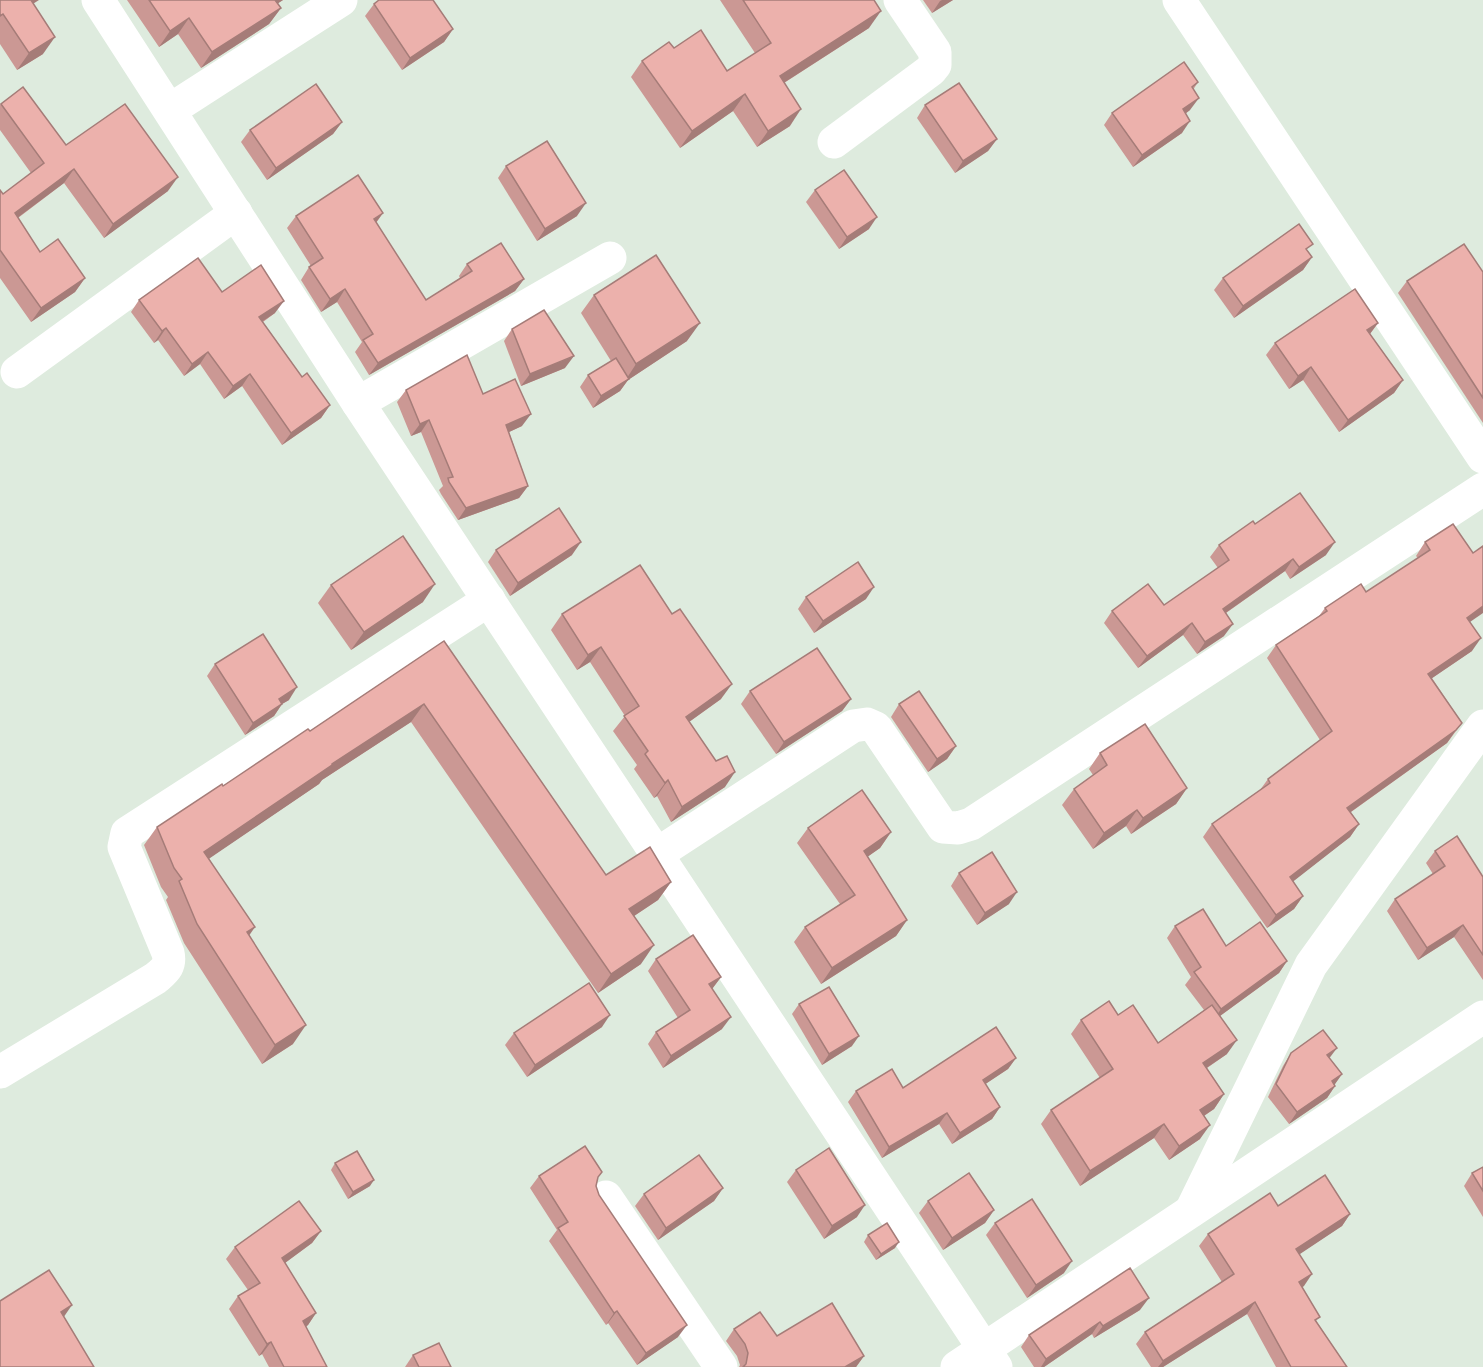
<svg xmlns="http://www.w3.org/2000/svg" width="1483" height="1367" viewBox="0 0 1483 1367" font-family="Figtree,sans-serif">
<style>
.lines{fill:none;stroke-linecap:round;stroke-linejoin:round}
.minor{stroke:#fff;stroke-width:33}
.wall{fill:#cb9894}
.shaded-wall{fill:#a57c78}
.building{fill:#ecb1ac;stroke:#a57c78;stroke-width:1.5}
</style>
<rect width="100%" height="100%" fill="#deebde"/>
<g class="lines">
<g class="minor">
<path d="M98 0 358 403 996 1367"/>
<path d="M1179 0 1483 457"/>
<path d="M170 110 341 0"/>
<path d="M834 142 931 70 935 65V52L900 0"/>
<path d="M17 372 236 213"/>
<path d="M358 403 610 258"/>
<path d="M657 854 853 726 867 724 876 728 943 827 958 828 971 824 1483 489"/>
<path d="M0 1072 156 978C165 970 171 966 168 953L124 847 127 833 489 600"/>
<path d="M606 1197 721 1367"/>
<path d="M1191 1211 1311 965 1483 726"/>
<path d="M957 1367 1483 1017"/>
</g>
</g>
<g class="wall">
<path d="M0 0 33 4 43 54 17 70 0 44Z"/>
<path d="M127 0H283L278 3 281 8 269 24 201 68 178 34 159 47Z"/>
<path d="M720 0H874L869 28 784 83 790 126 757 147 733 111 680 148 631 77 642 61 674 48 727 71 755 53Z"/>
<path d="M923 0H953L932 13Z"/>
<path d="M374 4 453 29 444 42 402 70 365 16Z"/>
<path d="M1198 82 1193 90 1190 110 1185 114 1182 133 1133 167 1104 125 1112 113Z"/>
<path d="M1 104 66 145 168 191 104 238 64 183 18 218 40 252 85 278 75 292 31 322 0 278V190L3 194 31 173 0 130V105Z"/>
<path d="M925 105 997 139 988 151 955 173 917 118Z"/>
<path d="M342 122 333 134 267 180 241 142 250 130Z"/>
<path d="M506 166 577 216 537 241 498 178Z"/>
<path d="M815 190 869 229 839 249 806 202Z"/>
<path d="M383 213 376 223 426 300 460 278 459 276 467 264 524 279 515 291 369 375 355 352 362 342 337 302 321 312 301 280 309 267 311 266 287 228 296 216Z"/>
<path d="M1308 251 1312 257 1303 270 1234 318 1214 290 1223 278Z"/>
<path d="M1483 272V423L1398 293 1407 281Z"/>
<path d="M222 292 275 313 263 322 302 377 330 405 321 418 282 445 242 386 224 399 200 364 184 376 158 340 154 343 131 312 139 300Z"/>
<path d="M594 295 687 341 628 380 620 391 593 408 580 387 588 375 611 361 581 313Z"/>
<path d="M1378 323 1370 334 1403 380 1394 393 1339 432 1303 380 1289 389 1266 355 1275 343Z"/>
<path d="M512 329 565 368 521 386 504 341Z"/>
<path d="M406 390 483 394 522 426 509 432 528 486 519 498 458 520 441 494 439 490 443 486 421 432 411 436 397 402Z"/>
<path d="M1255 524 1326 555 1290 579 1285 571 1226 613 1224 636 1197 654 1183 635 1138 668 1104 623 1112 611 1164 605 1218 568 1210 557 1219 545Z"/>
<path d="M1453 524 1470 622 1472 651 1432 678 1462 723 1447 743 1351 812 1359 824 1350 837 1293 881 1303 896 1294 909 1267 928 1203 837 1212 824 1260 790 1268 779 1320 740 1267 658 1276 645 1319 616 1325 608 1366 592 1418 558 1416 556 1425 542Z"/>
<path d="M496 550 572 555 510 596 488 562Z"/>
<path d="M331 585 423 602 351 650 318 603Z"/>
<path d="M806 597 866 599 814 633 798 609Z"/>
<path d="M562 614 721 699 689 722 725 787 671 822 657 796 654 798 634 769 637 765 613 731 625 716 590 662 577 670 551 630Z"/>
<path d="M444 641 606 875 671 882 658 900 634 916 641 964 598 993 411 722 322 780 319 784 209 858 249 935 293 1044 262 1064 184 943 166 900 168 897 161 887 144 845 157 827 310 731Z"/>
<path d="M215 664 289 700 282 704 274 716 245 735 207 676Z"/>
<path d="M750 691 851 699 842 711 776 754 741 704Z"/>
<path d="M899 704 956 746 947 759 928 772 891 717Z"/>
<path d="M1100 753 1187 788 1176 804 1131 834 1126 826 1093 849 1062 805 1074 789 1093 775 1089 769Z"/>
<path d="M808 828 891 832 880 848 867 857 907 920 896 936 821 984 794 942 805 927 840 904 797 843Z"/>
<path d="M1435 851 1483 877V980L1454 937 1418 960 1387 911 1395 899 1433 874 1426 863Z"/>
<path d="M959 873 1009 904 977 925 951 886Z"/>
<path d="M1175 926 1226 946 1287 961 1279 973 1220 1016 1227 1054 1207 1068 1224 1094 1214 1109 1204 1116 1200 1139 1169 1160 1154 1138 1080 1186 1041 1124 1051 1110 1100 1078 1071 1034 1081 1020 1118 1015 1158 1043 1204 1010 1185 985 1191 977 1167 938Z"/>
<path d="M656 959 721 977 712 989 722 1029 663 1068 648 1044 656 1032 678 1018 648 971Z"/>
<path d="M799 1004 852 1046 822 1065 792 1014Z"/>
<path d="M602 1027 527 1077 505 1045 514 1033Z"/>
<path d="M1291 1053 1329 1058 1342 1074 1334 1085 1335 1086 1327 1098 1289 1124 1268 1097 1283 1066Z"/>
<path d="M1016 1058 1008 1069 985 1084 1000 1107 992 1119 952 1144 939 1124 882 1158 848 1102 856 1091 903 1088Z"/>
<path d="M335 1163 370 1186 348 1199 331 1170Z"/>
<path d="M1483 1167V1217L1464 1186 1472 1173Z"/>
<path d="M796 1170 857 1217 824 1239 787 1182Z"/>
<path d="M539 1176 597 1178 596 1186 599 1195 678 1337 637 1365 608 1323 606 1325 549 1241 557 1230 530 1188Z"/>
<path d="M723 1188 714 1201 658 1240 635 1206 644 1194Z"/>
<path d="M928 1201 994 1210 985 1223 943 1250 919 1213Z"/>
<path d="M1278 1206 1350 1214 1342 1226 1299 1254 1304 1286 1302 1287 1317 1322 1347 1367H1276L1247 1314 1163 1367H1151L1136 1344 1145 1332 1222 1282 1199 1246 1208 1234Z"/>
<path d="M995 1223 1064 1273 1027 1298 986 1235Z"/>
<path d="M321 1231 312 1243 285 1263 316 1313 308 1325 306 1327 327 1367H269L262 1354 259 1356 229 1309 238 1296 248 1290 226 1259 235 1247Z"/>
<path d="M868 1235 895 1248 876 1260 864 1242Z"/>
<path d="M1140 1310 1094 1338 1092 1334 1044 1367H1034L1021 1347 1029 1335Z"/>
<path d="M734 1329 777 1336 864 1356 856 1367H739L740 1365 737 1356 726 1341Z"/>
<path d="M413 1355 451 1367H405Z"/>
</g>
<g class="shaded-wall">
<path d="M27 0H39L17 14Z"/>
<path d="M272 0H283L262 14Z"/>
<path d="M942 0H953L932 13 940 1Z"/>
<path d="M281 8 269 24 201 68 212 52Z"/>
<path d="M881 11 869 28 768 93 780 76Z"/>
<path d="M189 18 178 34 159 47 170 31Z"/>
<path d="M453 29 444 42 402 70 410 58Z"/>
<path d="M55 37 43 54 17 70 29 53Z"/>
<path d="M745 94 733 111 680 148 692 131Z"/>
<path d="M1199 98 1190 110 1174 122 1183 109Z"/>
<path d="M801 109 790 126 757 147 768 131Z"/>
<path d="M1190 121 1182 133 1133 167 1142 155Z"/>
<path d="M342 122 333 134 267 180 276 168Z"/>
<path d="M997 139 988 151 955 173 963 161Z"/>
<path d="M74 169 64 183 5 227 15 213Z"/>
<path d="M178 177 168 191 104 238 113 224Z"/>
<path d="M586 203 577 216 537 241 545 229Z"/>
<path d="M383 213 374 225V219Z"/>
<path d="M877 217 869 229 839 249 847 237Z"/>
<path d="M1312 257 1303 270 1234 318 1243 306Z"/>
<path d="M85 278 75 292 31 322 41 308Z"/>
<path d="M524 279 515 291 369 375 378 363Z"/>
<path d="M345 289 337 302 321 312 330 299Z"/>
<path d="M284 301 275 313 251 329 259 317Z"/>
<path d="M700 323 687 341 628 380 620 391 593 408 601 396 625 381 636 364Z"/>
<path d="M1378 323 1369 335 1367 330Z"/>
<path d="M166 328 158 340 154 343 162 331Z"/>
<path d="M208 352 200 364 184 376 192 364Z"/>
<path d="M574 356 565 368 521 386 530 374Z"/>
<path d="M1311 367 1303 380 1289 389 1298 376Z"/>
<path d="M250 374 242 386 224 399 233 386Z"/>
<path d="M1403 380 1394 393 1339 432 1348 420Z"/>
<path d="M330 405 321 418 282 445 291 433Z"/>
<path d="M531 414 522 426 498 437 506 425Z"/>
<path d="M429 420 421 432 411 436 420 424Z"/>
<path d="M528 486 519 498 458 520 466 508Z"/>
<path d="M581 542 572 555 510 596 518 583Z"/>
<path d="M1335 542 1326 555 1290 579 1299 567Z"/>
<path d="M1293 559 1285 571 1214 621 1223 609Z"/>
<path d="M435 584 423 602 351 650 364 632Z"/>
<path d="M874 587 866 599 814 633 823 621Z"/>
<path d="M1483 606V613L1457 631 1467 618Z"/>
<path d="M1192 623 1183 635 1138 668 1147 656Z"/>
<path d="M1233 624 1224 636 1197 654 1205 642Z"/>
<path d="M1481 638 1472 651 1419 687 1428 674Z"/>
<path d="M601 647 590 662 577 670 588 655Z"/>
<path d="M732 684 721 699 675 732 686 717Z"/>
<path d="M297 687 289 700 270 711 279 699Z"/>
<path d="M851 699 842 711 776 754 784 742Z"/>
<path d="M282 704 274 716 245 735 253 723Z"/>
<path d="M424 704 411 722 322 780 319 784 191 871 204 852 332 764Z"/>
<path d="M1456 730 1447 743 1338 821 1347 808Z"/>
<path d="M956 746 947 759 928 772 937 759Z"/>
<path d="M735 772 725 787 671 822 682 807Z"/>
<path d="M668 780 657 796 654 798 665 783Z"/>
<path d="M1187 788 1176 804 1131 834 1143 818Z"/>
<path d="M1137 810 1126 826 1093 849 1104 833Z"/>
<path d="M1359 824 1350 837 1281 891 1290 877Z"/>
<path d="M891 832 880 848 853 867 864 851Z"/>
<path d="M671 882 658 900 616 928 629 909Z"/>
<path d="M1017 892 1009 904 977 925 985 913Z"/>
<path d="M1303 896 1294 909 1267 928 1276 915Z"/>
<path d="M907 920 896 936 821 984 832 968Z"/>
<path d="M1463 925 1454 937 1418 960 1427 948Z"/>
<path d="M255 927 242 946 247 932Z"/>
<path d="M654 945 641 964 598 993 611 974Z"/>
<path d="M1287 961 1279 973 1213 1021 1221 1009Z"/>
<path d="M721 977 712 989 709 984Z"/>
<path d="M610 1015 602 1027 527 1077 535 1065Z"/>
<path d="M731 1017 722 1029 663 1068 671 1056Z"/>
<path d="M306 1025 293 1044 262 1064 275 1045Z"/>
<path d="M859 1036 852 1046 822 1065 829 1054Z"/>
<path d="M1237 1040 1227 1054 1193 1077 1203 1063Z"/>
<path d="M1337 1048 1328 1060 1327 1055Z"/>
<path d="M1016 1058 1008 1069 975 1091 983 1080Z"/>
<path d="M1342 1074 1333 1087 1332 1081Z"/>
<path d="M1335 1086 1327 1098 1289 1124 1297 1112Z"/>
<path d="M1224 1094 1214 1109 1190 1125 1200 1110Z"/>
<path d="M1000 1107 992 1119 952 1144 960 1133Z"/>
<path d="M947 1113 939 1124 882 1158 889 1147Z"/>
<path d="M1164 1124 1154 1138 1080 1186 1090 1171Z"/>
<path d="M1210 1125 1200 1139 1169 1160 1179 1146Z"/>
<path d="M374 1180 370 1186 348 1199 353 1192Z"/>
<path d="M723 1188 714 1201 658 1240 666 1228Z"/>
<path d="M865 1205 857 1217 824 1239 832 1226Z"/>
<path d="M994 1210 985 1223 943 1250 952 1238Z"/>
<path d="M1350 1214 1342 1226 1288 1262 1296 1249Z"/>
<path d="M321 1231 312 1243 274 1271 282 1258Z"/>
<path d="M899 1242 895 1248 876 1260 881 1254Z"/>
<path d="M1072 1261 1064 1273 1027 1298 1036 1285Z"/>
<path d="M1312 1274 1304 1286 1291 1294 1299 1282Z"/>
<path d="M1149 1298 1140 1310 1094 1338 1103 1326Z"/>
<path d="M1255 1302 1247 1314 1163 1367H1158L1163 1361Z"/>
<path d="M72 1305 61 1321V1312Z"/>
<path d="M617 1311 608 1323 606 1325 614 1313Z"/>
<path d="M316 1313 308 1325 294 1334 303 1321Z"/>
<path d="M1100 1322 1092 1334 1044 1367H1041L1046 1359Z"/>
<path d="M687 1325 678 1337 637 1365 646 1353Z"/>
<path d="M271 1342 262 1354 259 1356 267 1344Z"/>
<path d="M864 1356 856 1367H845Z"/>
</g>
<g class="building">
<path d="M0 0H31L55 37 29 53 3 14 0 16Z"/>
<path d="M149 0H275L281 8 212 52 189 18 170 31Z"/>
<path d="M379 0H433L453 29 410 58 374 4Z"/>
<path d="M743 0H874L881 11 780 76 801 109 768 131 745 94 692 131 642 61 669 42 674 48 701 30 727 71 771 43Z"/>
<path d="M1184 62 1198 82 1192 87 1199 98 1183 109 1190 121 1142 155 1112 113Z"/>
<path d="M959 83 997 139 963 161 925 105Z"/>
<path d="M316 84 342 122 276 168 250 130Z"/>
<path d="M23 87 66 145 125 104 178 177 113 224 74 169 15 213 40 252 58 239 85 278 41 308 0 250V190L3 194 44 163 1 104Z"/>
<path d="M547 141 586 203 545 229 506 166Z"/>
<path d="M844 170 877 217 847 237 815 190Z"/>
<path d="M358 175 383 213 374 219 426 300 472 271 467 264 501 243 524 279 378 363 363 340 373 334 345 289 330 299 309 267 323 258 296 216Z"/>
<path d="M1299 224 1313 244 1306 249 1312 257 1243 306 1223 278Z"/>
<path d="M1464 244 1483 272V398L1407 281Z"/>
<path d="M656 255 700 323 636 364 594 295Z"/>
<path d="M198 258 222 292 261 265 284 301 259 317 302 377 307 373 330 405 291 433 250 374 233 386 208 352 192 364 166 328 162 331 139 300Z"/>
<path d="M1355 289 1378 323 1367 330 1403 380 1348 420 1311 367 1298 376 1275 343Z"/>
<path d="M544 310 574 356 530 374 512 329Z"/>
<path d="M467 355 483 394 515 379 531 414 506 425 528 486 466 508 449 482 448 478 453 477 429 420 420 424 406 390Z"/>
<path d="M616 358 629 379 601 396 588 375Z"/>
<path d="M1300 493 1335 542 1299 567 1293 559 1223 609 1233 624 1205 642 1192 623 1147 656 1112 611 1148 584 1164 605 1229 560 1219 545 1253 521 1255 524Z"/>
<path d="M559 508 581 542 518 583 496 550Z"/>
<path d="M1453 524 1473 553 1483 546V606L1467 618 1481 638 1428 674 1462 723 1456 730 1347 808 1359 824 1290 877 1303 896 1276 915 1212 824 1270 783 1268 779 1332 731 1276 645 1327 611 1325 608 1361 584 1366 592 1430 550 1425 542Z"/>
<path d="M403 536 435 584 364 632 331 585Z"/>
<path d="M858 562 874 587 823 621 806 597Z"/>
<path d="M640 565 672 614 680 609 732 684 686 717 716 761 727 756 735 772 682 807 668 780 665 783 645 754 648 751 624 716 639 706 601 647 588 655 562 614Z"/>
<path d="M263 634 297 687 279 699 282 704 253 723 215 664Z"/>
<path d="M444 641 606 875 650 847 671 882 629 909 654 945 611 974 424 704 332 764V765L204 852 255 927 247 932 306 1025 275 1045 197 924 179 881 182 879 174 868 157 827 222 784 223 786 308 729 310 731Z"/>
<path d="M817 648 851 699 784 742 750 691Z"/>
<path d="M919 691 956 746 937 759 899 704Z"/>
<path d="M1145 724 1187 788 1143 818 1137 810 1104 833 1074 789 1107 765 1100 753Z"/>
<path d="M862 790 891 832 864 851 907 920 832 968 805 927 855 895 808 828Z"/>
<path d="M1457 836 1483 877V955L1463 925 1427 948 1395 899 1445 866 1435 851Z"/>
<path d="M992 852 1017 892 985 913 959 873Z"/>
<path d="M1203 909 1226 946 1260 922 1287 961 1221 1009 1194 972 1201 967 1175 926Z"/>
<path d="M693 935 721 977 709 984 731 1017 671 1056 656 1032 690 1010 656 959Z"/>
<path d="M589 983 610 1015 535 1065 514 1033Z"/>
<path d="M829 987 859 1036 829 1054 799 1004Z"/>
<path d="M1109 1001 1118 1015 1133 1005 1158 1043 1212 1005 1237 1040 1203 1063 1224 1094 1200 1110 1210 1125 1179 1146 1164 1124 1090 1171 1051 1110 1113 1069 1081 1020Z"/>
<path d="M996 1027 1016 1058 983 1080 1000 1107 960 1133 947 1113 889 1147 856 1091 892 1069 903 1088Z"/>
<path d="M1323 1030 1337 1048 1327 1055 1342 1074 1332 1081 1335 1086 1297 1112 1276 1084 1291 1053Z"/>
<path d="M585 1146 602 1172 598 1177 596 1186 599 1195 687 1325 646 1353 617 1311 614 1313 558 1228 568 1222 539 1176Z"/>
<path d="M829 1148 865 1205 832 1226 796 1170Z"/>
<path d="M357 1151 374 1180 353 1192 335 1163Z"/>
<path d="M699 1155 723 1188 666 1228 644 1194Z"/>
<path d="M1483 1167V1191L1472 1173Z"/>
<path d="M969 1173 994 1210 952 1238 928 1201Z"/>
<path d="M1325 1175 1350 1214 1296 1249 1312 1274 1299 1282 1320 1317 1315 1320 1347 1367H1291L1255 1302 1163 1361 1145 1332 1234 1274 1208 1234 1270 1193 1278 1206Z"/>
<path d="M1032 1199 1072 1261 1036 1285 995 1223Z"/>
<path d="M299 1201 321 1231 282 1258 316 1313 303 1321 327 1367H284L271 1342 267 1344 238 1296 260 1283 235 1247Z"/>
<path d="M887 1223 899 1242 881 1254 868 1235Z"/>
<path d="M1130 1268 1149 1298 1103 1326 1100 1322 1046 1359 1029 1335Z"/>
<path d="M49 1270 72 1305 61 1312 94 1367H0V1301Z"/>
<path d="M832 1303 864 1356 845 1367H743L746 1364 748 1353 745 1344 734 1329 760 1312 777 1336Z"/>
<path d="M439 1343 451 1367H419L413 1355Z"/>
</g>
</svg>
